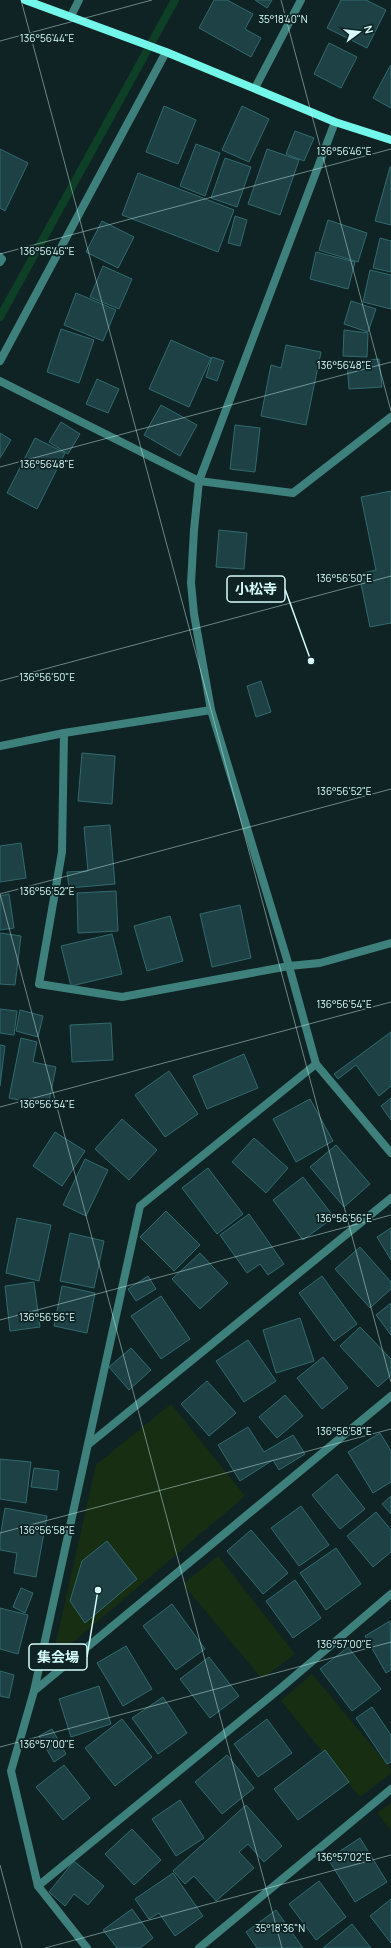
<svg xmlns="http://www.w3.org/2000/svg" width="391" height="1948" viewBox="0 0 391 1948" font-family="Manrope,'Noto Sans JP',sans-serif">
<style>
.green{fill:#182e13}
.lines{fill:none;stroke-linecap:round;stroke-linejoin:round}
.stream{stroke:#0d4027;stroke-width:8}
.building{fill:#1d4144;stroke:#316a6f}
.street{stroke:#3e807b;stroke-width:8}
.secondary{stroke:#72f7ea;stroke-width:8}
.ticks{fill:none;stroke:#d6fdfc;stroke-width:1;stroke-opacity:0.45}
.ticks-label{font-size:10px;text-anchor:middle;fill:#d6fdfc;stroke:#102324;stroke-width:3.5;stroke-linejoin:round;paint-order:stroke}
.leader{fill:none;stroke:#d6fdfc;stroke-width:1.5}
.callout-dot{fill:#d6fdfc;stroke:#102324;stroke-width:1.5}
.callout{fill:#102324;stroke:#d6fdfc;stroke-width:1.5}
.callout-label{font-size:14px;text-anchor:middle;font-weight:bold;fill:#d6fdfc}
</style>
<rect width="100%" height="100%" fill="#102324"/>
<g class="green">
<path d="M171 1404 245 1496 52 1660 96 1465Z"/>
<path d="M218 1556 295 1654 262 1679 183 1584Z"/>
<path d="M312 1674 391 1769V1773L360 1797 281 1701Z"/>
<path d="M391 1803V1830L377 1813Z"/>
</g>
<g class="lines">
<path class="stream" d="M0 317 175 0"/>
</g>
<g class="building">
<path d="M214 0H227L253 14 245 29 261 38 251 57 199 28Z"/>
<path d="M255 0H272L267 8Z"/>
<path d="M341 0H366L386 10 367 48 327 28Z"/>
<path d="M329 43 357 57 341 88 314 74Z"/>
<path d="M390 66H391V108L373 98Z"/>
<path d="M164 106 196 120 178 164 146 152Z"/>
<path d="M242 106 269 119 249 162 222 150Z"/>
<path d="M295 131 314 138 304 161 286 154Z"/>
<path d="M196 144 220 153 205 196 180 186Z"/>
<path d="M0 149 28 163 5 211 0 208Z"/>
<path d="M267 149 299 160 280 215 248 204Z"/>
<path d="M225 158 251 167 237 207 211 198Z"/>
<path d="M390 167H391V225L375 221Z"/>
<path d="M138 173 234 210 218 252 122 215Z"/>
<path d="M235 216 247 220 240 246 228 243Z"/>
<path d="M328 220 367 233 358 262 319 250Z"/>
<path d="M102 221 134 237 118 268 86 252Z"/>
<path d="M380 238 391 241V272L373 268Z"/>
<path d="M316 252 355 262 348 289 310 279Z"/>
<path d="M103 266 132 279 119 309 90 297Z"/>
<path d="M370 270 391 275V309L363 302Z"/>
<path d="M76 293 116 310 103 341 64 325Z"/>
<path d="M351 301 376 309 368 332 344 324Z"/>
<path d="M61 329 94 340 79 383 47 372Z"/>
<path d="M344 330 368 333 367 357 343 356Z"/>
<path d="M171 340 211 358 189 407 149 389Z"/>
<path d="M286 345 321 352 306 425 261 416 271 365 281 368Z"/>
<path d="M212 357 224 361 217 381 206 377Z"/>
<path d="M379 359 382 387 349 389 347 362Z"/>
<path d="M97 379 119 389 108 413 86 404Z"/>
<path d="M161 405 197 425 180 456 144 435Z"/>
<path d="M61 422 80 434 68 454 49 442Z"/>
<path d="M235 425 260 428 255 472 230 469Z"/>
<path d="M0 433 11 440 0 458Z"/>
<path d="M35 438 65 453 37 509 7 493Z"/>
<path d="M391 491V623L370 627 359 574 376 570 361 497Z"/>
<path d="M219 530 247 533 244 569 216 567Z"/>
<path d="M261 681 271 712 256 717 247 686Z"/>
<path d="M82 753 115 756 112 804 78 801Z"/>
<path d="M110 825 115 884 69 888 67 872 88 871 84 827Z"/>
<path d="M21 843 26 878 0 882V846Z"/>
<path d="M116 891 118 931 78 933 77 893Z"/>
<path d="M9 894 14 928 0 930V896Z"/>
<path d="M240 905 251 958 212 967 200 914Z"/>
<path d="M170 916 183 961 147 971 134 926Z"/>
<path d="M0 933 21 936 15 985 0 984Z"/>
<path d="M112 934 122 974 71 986 61 946Z"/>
<path d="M0 1009 17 1011 14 1035 0 1033Z"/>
<path d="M20 1010 43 1016 38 1037 16 1031Z"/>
<path d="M111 1023 113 1060 72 1062 70 1025Z"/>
<path d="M391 1032V1086L379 1096 356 1065 338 1079 334 1074Z"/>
<path d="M21 1038 37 1042 33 1062 56 1067 48 1106 9 1098Z"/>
<path d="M0 1045 5 1046 0 1086Z"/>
<path d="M244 1054 258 1088 207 1109 193 1076Z"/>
<path d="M169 1071 198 1114 165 1137 135 1095Z"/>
<path d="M391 1098V1120L381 1106Z"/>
<path d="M310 1099 333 1141 296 1162 273 1119Z"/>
<path d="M122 1119 157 1150 129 1180 95 1149Z"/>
<path d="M55 1132 85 1151 62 1186 33 1166Z"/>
<path d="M254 1138 288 1168 266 1193 232 1162Z"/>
<path d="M336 1145 370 1184 344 1207 310 1167Z"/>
<path d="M85 1159 108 1170 86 1216 63 1205Z"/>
<path d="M208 1168 243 1214 217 1234 182 1188Z"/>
<path d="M303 1177 334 1217 303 1240 273 1200Z"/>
<path d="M166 1211 200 1245 174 1271 140 1237Z"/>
<path d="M249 1214 284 1264 268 1275 260 1264 247 1273 220 1235Z"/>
<path d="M17 1218 51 1225 39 1281 6 1273Z"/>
<path d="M391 1228V1260L377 1237Z"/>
<path d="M70 1233 104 1241 94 1288 60 1281Z"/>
<path d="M360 1247 391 1282V1289L370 1308 335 1269Z"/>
<path d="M200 1253 228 1283 200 1309 172 1279Z"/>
<path d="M148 1276 156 1289 136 1301 128 1289Z"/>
<path d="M322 1276 357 1324 334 1341 299 1293Z"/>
<path d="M34 1282 40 1327 10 1331 5 1286Z"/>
<path d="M62 1286 95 1293 87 1333 54 1326Z"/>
<path d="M161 1296 190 1339 161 1359 131 1316Z"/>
<path d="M391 1303V1335L376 1315Z"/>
<path d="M300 1318 314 1361 276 1373 263 1330Z"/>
<path d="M360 1327 391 1359V1375L378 1387 340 1346Z"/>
<path d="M248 1340 276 1381 244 1402 216 1361Z"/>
<path d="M131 1348 151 1370 129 1390 109 1367Z"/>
<path d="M323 1357 348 1388 322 1409 297 1378Z"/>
<path d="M207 1381 236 1413 209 1436 181 1404Z"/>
<path d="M285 1395 303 1416 277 1438 259 1417Z"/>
<path d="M248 1427 264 1452 293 1435 305 1454 279 1470 273 1460 240 1481 218 1445Z"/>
<path d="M380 1433 391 1451V1482L373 1493 348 1452Z"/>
<path d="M0 1459 31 1462 26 1503 0 1499Z"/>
<path d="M34 1468 59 1471 57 1490 31 1487Z"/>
<path d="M337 1474 365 1509 340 1529 312 1495Z"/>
<path d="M391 1496V1514L382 1504Z"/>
<path d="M301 1506 329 1545 299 1566 271 1528Z"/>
<path d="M5 1508 47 1516 36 1577 14 1573 17 1553 0 1550V1538Z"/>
<path d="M376 1512 391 1530V1552L373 1567 347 1536Z"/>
<path d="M251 1530 288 1573 263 1594 227 1551Z"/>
<path d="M107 1541 137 1579 85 1623 70 1601 82 1561Z"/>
<path d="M336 1548 361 1584 326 1610 300 1573Z"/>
<path d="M295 1580 321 1618 293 1638 266 1601Z"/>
<path d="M21 1588 33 1593 25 1613 13 1607Z"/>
<path d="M172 1604 205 1649 176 1670 143 1626Z"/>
<path d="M0 1608 28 1615 18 1654 0 1649Z"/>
<path d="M390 1621 391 1670 386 1673 365 1636Z"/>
<path d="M126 1646 152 1689 123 1706 97 1663Z"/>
<path d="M348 1647 381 1689 352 1711 320 1669Z"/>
<path d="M209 1657 239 1696 210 1718 180 1679Z"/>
<path d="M0 1671 14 1675 9 1698 0 1696Z"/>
<path d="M99 1686 111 1724 71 1737 59 1699Z"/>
<path d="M163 1697 187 1733 158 1754 132 1718Z"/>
<path d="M372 1707 391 1735V1762L387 1764 356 1718Z"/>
<path d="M122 1719 152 1757 115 1786 85 1748Z"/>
<path d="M267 1719 292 1753 258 1777 234 1744Z"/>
<path d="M52 1729 66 1754 54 1762 39 1736Z"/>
<path d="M325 1750 349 1782 298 1820 274 1789Z"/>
<path d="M227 1755 254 1788 222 1814 195 1782Z"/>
<path d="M64 1765 90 1798 63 1820 36 1787Z"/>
<path d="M180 1800 204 1838 176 1856 152 1819Z"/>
<path d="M246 1805 282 1846 264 1862 248 1844 239 1852 254 1868 216 1901 194 1876 185 1884 173 1871Z"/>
<path d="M132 1829 161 1860 134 1885 105 1854Z"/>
<path d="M360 1838 387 1882 355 1902 328 1859Z"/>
<path d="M74 1861 104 1886 88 1905 74 1894 65 1906 49 1892Z"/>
<path d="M173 1873 203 1916 175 1936 159 1913 149 1919 135 1899Z"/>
<path d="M319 1881 346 1917 316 1940 289 1904Z"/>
<path d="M391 1899V1943L370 1916Z"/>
<path d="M132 1909 153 1938 140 1948H117L103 1930Z"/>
<path d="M276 1910 303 1948H257L246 1932Z"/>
<path d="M352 1924 371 1948H323Z"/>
</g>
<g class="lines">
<g class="street">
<path d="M71 16 79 0"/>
<path d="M255 88 301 0"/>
<path d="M335 122 199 481 194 530 191 583 194 614 211 710 289 966 316 1064 391 1153"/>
<path d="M0 257 2 259 0 262"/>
<path d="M0 361 166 52"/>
<path d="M0 381 199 481 293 493 391 417"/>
<path d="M64 733 62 852 39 984 122 997 289 966 320 963 391 943"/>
<path d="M0 746 64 733 211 710"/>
<path d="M89 1444 391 1198"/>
<path d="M34 1691 391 1396"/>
<path d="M38 1886 282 1687 391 1594"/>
<path d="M87 1948 38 1886 11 1771 34 1691 140 1206 316 1064"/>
<path d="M199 1948 391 1789"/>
</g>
<path class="secondary" d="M25 0 166 52 335 122 391 140"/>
</g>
<path class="ticks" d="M21 0 391 1382M281 0 391 411M0 41 152 0M0 254 391 149M0 467 391 362M0 681 391 576M0 894 391 789M0 894 282 1948M0 1107 391 1002M0 1320 391 1215M0 1533 391 1429M0 1747 391 1642M0 1865 22 1948M45 1948 391 1855"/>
<g class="ticks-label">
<text x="283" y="23">35°18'40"N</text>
<text x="47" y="42">136°56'44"E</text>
<text x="344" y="155">136°56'46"E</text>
<text x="47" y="255">136°56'46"E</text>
<text x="344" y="369">136°56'48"E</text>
<text x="47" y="468">136°56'48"E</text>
<text x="344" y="582">136°56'50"E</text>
<text x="47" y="681">136°56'50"E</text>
<text x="344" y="795">136°56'52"E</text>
<text x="47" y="895">136°56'52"E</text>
<text x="344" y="1008">136°56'54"E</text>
<text x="47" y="1108">136°56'54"E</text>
<text x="344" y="1222">136°56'56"E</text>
<text x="47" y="1321">136°56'56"E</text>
<text x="344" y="1435">136°56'58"E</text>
<text x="47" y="1534">136°56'58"E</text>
<text x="344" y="1648">136°57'00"E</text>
<text x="47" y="1748">136°57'00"E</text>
<text x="344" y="1861">136°57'02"E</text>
<text x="280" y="1932">35°18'36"N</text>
</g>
<path class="leader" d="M311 661L285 589M98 1590L87 1657"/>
<g class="callout-dot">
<circle cx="311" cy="661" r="4"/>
<circle cx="98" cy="1590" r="4"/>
</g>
<g class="callout">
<rect x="227" y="576" width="58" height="26" rx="4"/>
<rect x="29" y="1644" width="58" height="26" rx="4"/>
</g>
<g class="callout-label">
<text x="256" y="594">小松寺</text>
<text x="58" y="1662">集会場</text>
</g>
<g transform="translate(359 32) rotate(75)" stroke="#102324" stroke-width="3" paint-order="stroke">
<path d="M0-3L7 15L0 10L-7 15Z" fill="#d6fdfc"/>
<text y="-6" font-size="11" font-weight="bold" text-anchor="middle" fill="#d6fdfc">N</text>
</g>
</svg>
